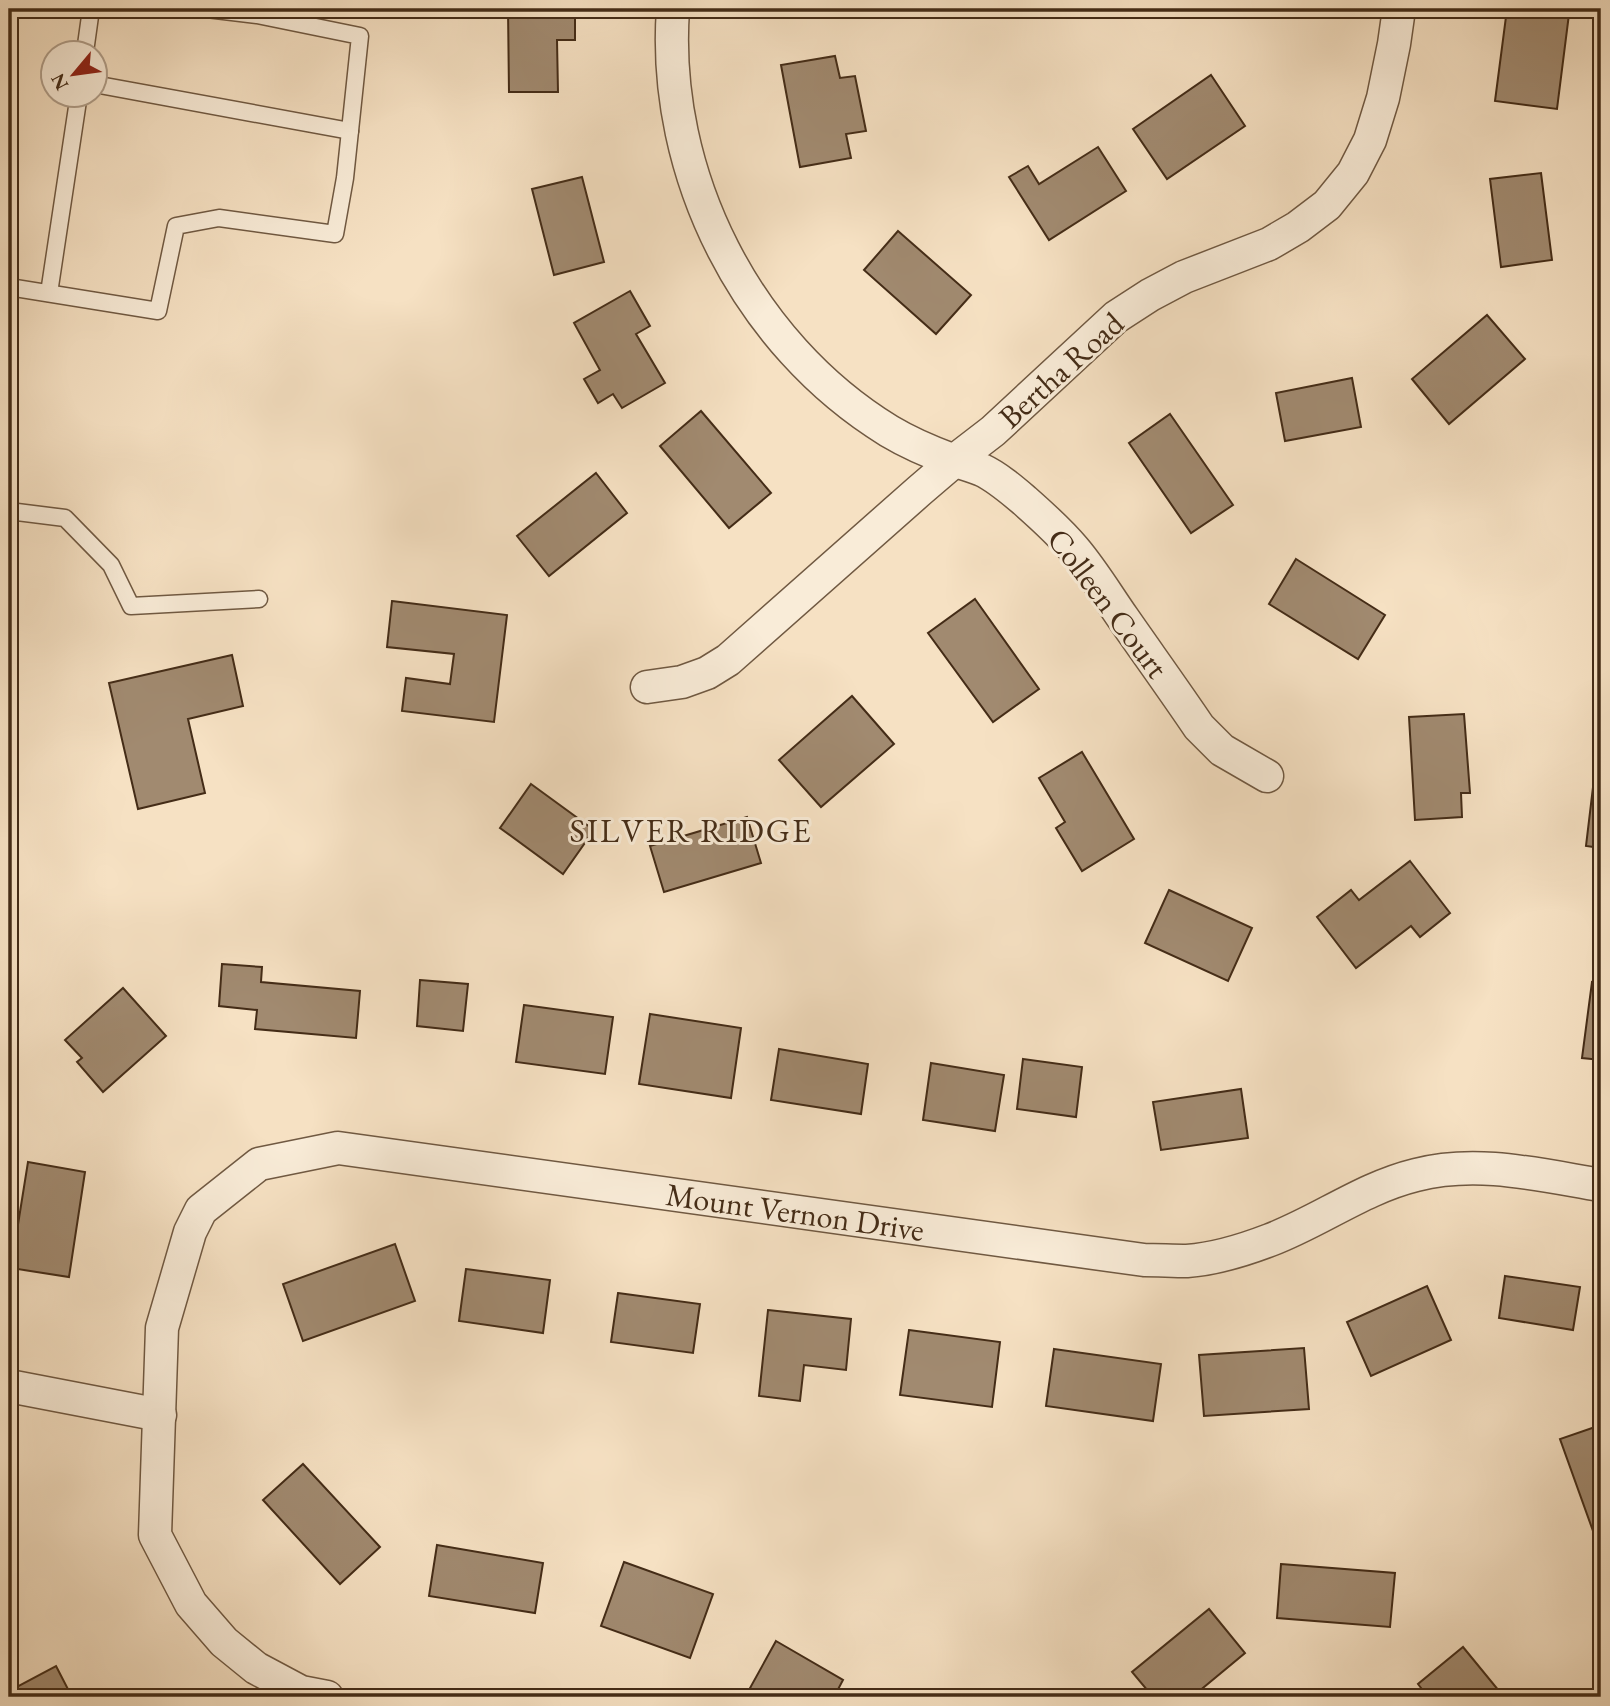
<svg xmlns="http://www.w3.org/2000/svg" width="1610" height="1706" viewBox="0 0 1610 1706" font-family="'EB Garamond',serif">
<style>
.building{fill:#a18a70;stroke:#442c17;stroke-width:2}
.lines{fill:none;stroke-linecap:round;stroke-linejoin:round}
.lane-casing{stroke:#705942;stroke-width:19}
.street-casing{stroke:#705942;stroke-width:35}
.lane{stroke:#f9ecd8;stroke-width:16}
.street{stroke:#f9ecd8;stroke-width:32}
.labels{text-anchor:middle;stroke-width:6;stroke-linejoin:round;paint-order:stroke}
.street-label{font-size:32px;fill:#442c17;stroke:#f9ecd8}
.neighbourhood-label{font-size:33px;letter-spacing:2px;fill:#442c17;stroke:#f9ecd8}
</style>
<rect width="100%" height="100%" fill="#f6e1c3"/>
<filter id="stains"><feTurbulence type="fractalNoise" baseFrequency=".00286" numOctaves="4"/><feColorMatrix values="0 0 0 0 .2 0 0 0 0 .09 0 0 0 0 .02 0 0 0 .5 -.17"/></filter>
<radialGradient id="worn" r=".72"><stop offset=".6" stop-color="#630" stop-opacity="0"/><stop offset="1" stop-color="#630" stop-opacity=".3"/></radialGradient>
<g class="building">
<path d="M508 9H575V40H557L558 92H509Z"/>
<path d="M1507 9H1528L1569 14 1557 109 1495 101Z"/>
<path d="M835 56 840 78 855 76 866 131 846 134 851 158 800 167 781 65Z"/>
<path d="M1211 75 1245 126 1167 179 1133 129Z"/>
<path d="M1098 147 1126 191 1049 240 1009 177 1028 166 1039 184Z"/>
<path d="M1541 173 1552 260 1501 267 1490 179Z"/>
<path d="M582 177 604 262 554 275 532 189Z"/>
<path d="M898 231 971 295 936 334 864 270Z"/>
<path d="M630 291 650 326 636 334 665 383 622 408 613 394 598 403 584 379 600 370 574 323Z"/>
<path d="M1487 315 1525 359 1449 424 1412 379Z"/>
<path d="M1352 378 1361 427 1285 441 1276 393Z"/>
<path d="M701 411 771 493 729 528 660 446Z"/>
<path d="M1170 414 1233 505 1191 533 1129 443Z"/>
<path d="M596 473 627 513 549 576 517 536Z"/>
<path d="M1296 559 1385 615 1358 659 1269 604Z"/>
<path d="M975 599 1039 689 993 722 928 633Z"/>
<path d="M392 601 507 615 494 722 402 711 406 678 450 684 454 654 387 647Z"/>
<path d="M232 655 243 706 188 719 205 793 138 809 109 683Z"/>
<path d="M852 696 894 744 821 807 779 760Z"/>
<path d="M1464 714 1470 793H1461L1462 817 1415 820 1409 717Z"/>
<path d="M1082 752 1134 839 1082 871 1056 828 1065 822 1039 778Z"/>
<path d="M1594 779 1601 780V848L1586 846Z"/>
<path d="M531 784 594 830 563 874 500 828Z"/>
<path d="M747 817 761 863 664 892 650 846Z"/>
<path d="M1410 861 1450 913 1420 937 1411 926 1356 968 1317 917 1351 890 1359 900Z"/>
<path d="M1169 890 1252 928 1228 981 1145 943Z"/>
<path d="M222 964 262 967 261 982 360 991 356 1038 255 1029 257 1010 219 1006Z"/>
<path d="M420 980 468 984 463 1031 417 1026Z"/>
<path d="M1592 982 1601 984V1060L1582 1058Z"/>
<path d="M123 988 166 1036 103 1092 77 1062 82 1058 65 1040Z"/>
<path d="M524 1005 613 1017 605 1074 516 1062Z"/>
<path d="M650 1014 741 1028 731 1098 639 1084Z"/>
<path d="M779 1049 868 1064 861 1114 771 1100Z"/>
<path d="M1023 1059 1082 1067 1076 1117 1017 1109Z"/>
<path d="M931 1063 1004 1075 995 1131 923 1120Z"/>
<path d="M1241 1089 1248 1138 1161 1150 1153 1102Z"/>
<path d="M28 1162 85 1172 69 1277 11 1268Z"/>
<path d="M395 1244 415 1301 303 1341 283 1284Z"/>
<path d="M466 1269 550 1280 543 1333 459 1321Z"/>
<path d="M1505 1276 1580 1287 1573 1330 1499 1318Z"/>
<path d="M1427 1286 1451 1340 1371 1376 1347 1322Z"/>
<path d="M618 1293 700 1304 693 1353 611 1342Z"/>
<path d="M768 1310 851 1319 846 1370 804 1365 800 1401 759 1396Z"/>
<path d="M909 1330 1000 1342 992 1407 900 1395Z"/>
<path d="M1304 1348 1309 1409 1204 1416 1199 1355Z"/>
<path d="M1054 1349 1161 1364 1153 1421 1046 1406Z"/>
<path d="M1601 1425V1528L1593 1531 1560 1439Z"/>
<path d="M303 1464 380 1547 340 1584 263 1500Z"/>
<path d="M437 1545 543 1563 535 1613 429 1596Z"/>
<path d="M624 1562 713 1594 690 1658 601 1626Z"/>
<path d="M1281 1564 1395 1573 1390 1627 1277 1618Z"/>
<path d="M1209 1609 1245 1653 1192 1697H1153L1132 1672Z"/>
<path d="M776 1641 843 1680 834 1697H766L750 1688Z"/>
<path d="M1463 1647 1504 1697H1428L1418 1684Z"/>
<path d="M56 1666 72 1697H9V1691Z"/>
</g>
<g class="lines">
<g class="lane-casing">
<g id="lane">
<path d="M85 52 91 9"/>
<path d="M94 84 350 131"/>
<path d="M9 287 158 311 176 226 219 218 335 234 345 178 360 36 257 15 207 9"/>
<path d="M49 293 79 94"/>
<path d="M9 511 65 518 111 565 131 606 259 599"/>
</g>
</g>
<g class="street-casing">
<g id="street">
<path d="M673 9C661 174 747 344 889 431 909 443 930 452 952 460 962 463 972 466 982 470 997 477 1012 490 1025 501 1042 516 1059 531 1074 549 1092 570 1107 595 1123 618 1148 654 1174 690 1199 727L1222 750 1267 776"/>
<path d="M647 687 682 682 707 673 728 660 919 491 954 461 993 431 1116 317 1150 295 1184 277 1269 244 1298 227 1327 205 1353 173 1370 140 1383 98 1394 44 1399 9"/>
<path d="M9 1386 160 1415"/>
<path d="M327 1697 301 1692 256 1668 224 1642 191 1604 155 1535 162 1328 190 1232 201 1210 259 1164 338 1148 1144 1260C1158 1260 1173 1261 1187 1261 1215 1259 1244 1250 1270 1240 1320 1221 1363 1188 1416 1175 1477 1159 1540 1175 1601 1185"/>
</g>
</g>
<use href="#lane" class="lane"/>
<use href="#street" class="street"/>
</g>
<g class="labels">
<g class="street-label">
<text transform="translate(1061 370) rotate(-42)" y="11">Bertha Road</text>
<text transform="translate(1108 603) rotate(53)" y="11">Colleen Court</text>
<text transform="translate(795 1212) rotate(8)" y="11">Mount Vernon Drive</text>
</g>
<g class="neighbourhood-label">
<text x="691" y="842">SILVER RIDGE</text>
</g>
</g>
<rect width="1610" height="1706" fill="none" stroke="#f6e1c3" stroke-width="35"/>
<rect x="10" y="10" width="1589" height="1685" fill="none" stroke="#442c17" stroke-width="3.5"/>
<rect x="18" y="18" width="1575" height="1671" fill="none" stroke="#442c17" stroke-width="2"/>
<g transform="translate(74 74) rotate(241)"><circle r="33" fill="#f9ecd8" stroke="#b19f8b" stroke-width="2"/>
<path d="M0-5L12 26L0 18L-12 26Z" fill="#8f2418"/>
<text y="-10" font-size="19" font-weight="bold" text-anchor="middle" fill="#442c17">N</text>
</g>
<rect width="100%" height="100%" filter="url(#stains)"/>
<rect width="100%" height="100%" fill="url(#worn)"/>
</svg>
